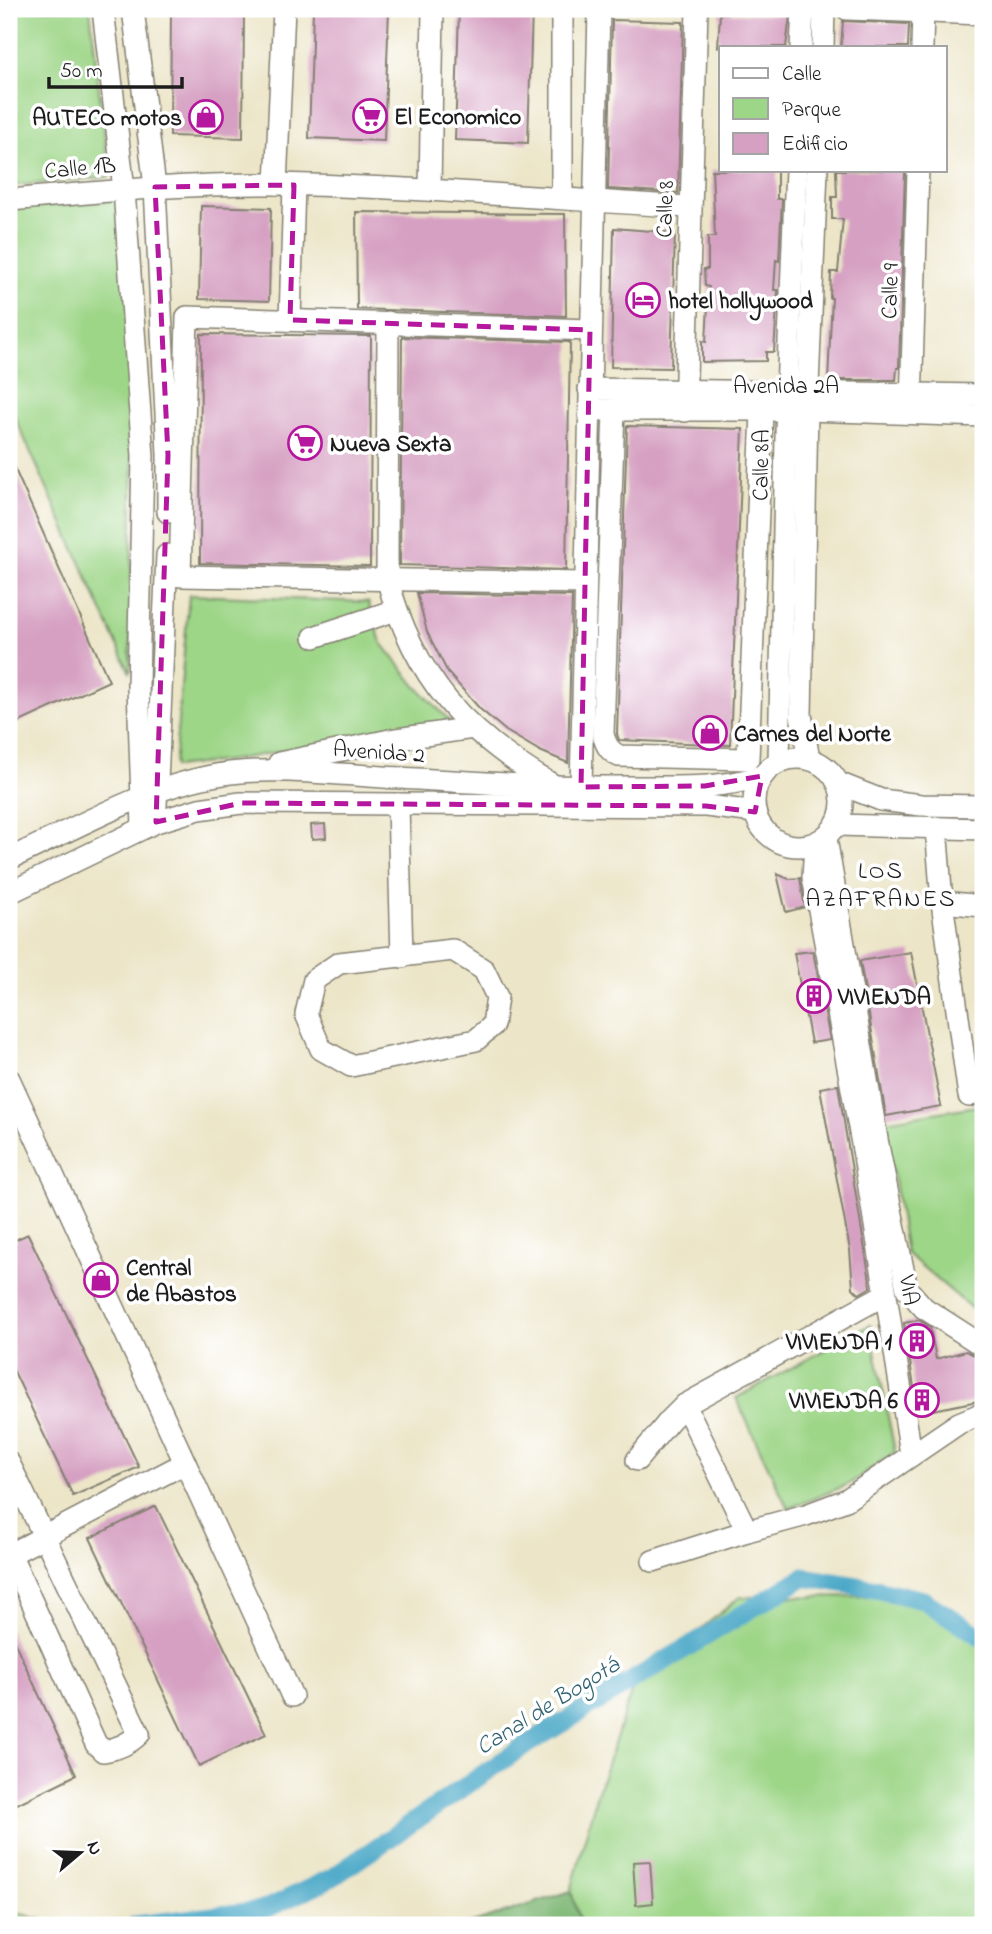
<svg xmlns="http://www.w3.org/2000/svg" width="992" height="1934" viewBox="0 0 992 1934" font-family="'Indie Flower',sans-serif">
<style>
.green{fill:#9ed688;stroke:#5d7952;stroke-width:2}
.forest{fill:#7eb774;stroke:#4d6a48;stroke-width:2}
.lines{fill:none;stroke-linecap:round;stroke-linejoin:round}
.canal{stroke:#48a7c7;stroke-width:19}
.building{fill:#d6a0c2}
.minor-casing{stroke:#848072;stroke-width:24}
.minor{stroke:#fff;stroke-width:21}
.marked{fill:none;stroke:#b5179e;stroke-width:5;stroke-dasharray:14 9;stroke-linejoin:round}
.labels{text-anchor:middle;stroke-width:7;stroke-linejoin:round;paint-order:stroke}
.poi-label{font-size:23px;font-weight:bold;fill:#1c1c1c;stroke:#fff;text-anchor:start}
.street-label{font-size:23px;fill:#1c1c1c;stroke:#fff}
.neighbourhood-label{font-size:24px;letter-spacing:2px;fill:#1c1c1c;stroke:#fff}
.water-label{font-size:24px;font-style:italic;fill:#326272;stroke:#fff}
</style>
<rect width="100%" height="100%" fill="#fff"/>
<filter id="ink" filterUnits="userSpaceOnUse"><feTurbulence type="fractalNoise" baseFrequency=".0143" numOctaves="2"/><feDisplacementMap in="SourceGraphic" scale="14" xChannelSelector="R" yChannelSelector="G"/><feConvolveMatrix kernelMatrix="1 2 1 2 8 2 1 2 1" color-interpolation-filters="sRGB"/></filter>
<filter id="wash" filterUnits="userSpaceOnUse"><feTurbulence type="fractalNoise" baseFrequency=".00686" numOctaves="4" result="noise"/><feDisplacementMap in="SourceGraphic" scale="28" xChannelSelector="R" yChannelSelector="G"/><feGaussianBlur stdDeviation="1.57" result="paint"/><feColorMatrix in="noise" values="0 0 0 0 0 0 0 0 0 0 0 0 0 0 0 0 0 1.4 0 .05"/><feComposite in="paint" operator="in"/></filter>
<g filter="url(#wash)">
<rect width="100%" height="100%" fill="#ece5c8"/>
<g class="green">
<path d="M9 9H90L109 177 9 186Z"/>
<path d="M118 200 134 351 130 673 9 404V209Z"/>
<path d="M189 595 368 602 381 642 416 686 450 721 232 760 174 767Z"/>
<path d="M983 1105V1318L906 1253 884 1121Z"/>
<path d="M870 1325 895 1452 849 1484 788 1509 736 1398Z"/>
<path d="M907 1596 983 1644V1925H562L596 1797 635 1682 740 1597Z"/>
<path d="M9 1912 26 1915 58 1925H9Z"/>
</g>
<path class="forest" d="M571 1891 581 1925H467Z"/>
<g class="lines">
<path class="canal" d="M136 1925 264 1910 333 1877 524 1746 804 1577 871 1588 923 1600 983 1638"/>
</g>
<g id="blocks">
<g class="building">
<path d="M171 9H244L243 138 170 136Z"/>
<path d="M313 9H389L384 141 309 138Z"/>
<path d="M459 9H532L528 143 455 140Z"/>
<path d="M720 13 790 15 786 47H718Z"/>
<path d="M612 20 683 22 678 193 608 189Z"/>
<path d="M843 21 909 24 908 47H841Z"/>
<path d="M712 170H777V199H782L779 261 776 260 774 290H778L777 306 774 352H766V361L702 362V341L706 342 709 287 705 286 704 269H708V237H715Z"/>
<path d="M836 170H905L899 368H897L896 380H828L832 298H830L831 272H838L843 219H832V197H837Z"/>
<path d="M201 206 271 208 269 301 199 299Z"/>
<path d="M356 212 565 214 566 316 357 309Z"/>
<path d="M614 228 675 233 671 368 611 367Z"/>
<path d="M201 334 371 336 370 566 200 563Z"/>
<path d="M402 337 570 342 566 570 400 565Z"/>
<path d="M627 426 743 429 730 745 619 740 617 734Z"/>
<path d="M9 456 109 681 9 727Z"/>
<path d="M417 593 572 596 568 763 540 751 506 731 480 709 448 673 427 632Z"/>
<path d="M325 824 326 838 312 839 311 825Z"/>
<path d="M777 874 789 879 800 878 805 907 786 912Z"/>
<path d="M813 951 830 1040 811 1043 794 953Z"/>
<path d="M911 952 941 1106 886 1116 860 961Z"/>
<path d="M838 1085 871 1287 859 1294 853 1288 850 1250 820 1088Z"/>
<path d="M28 1234 139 1467 73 1496 9 1361V1243Z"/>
<path d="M919 1320 930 1327 936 1359 966 1351 983 1359V1400L918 1413 904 1323Z"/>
<path d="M156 1506 266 1734 199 1766 90 1538Z"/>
<path d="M9 1630 76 1775 9 1808Z"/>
<path d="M650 1861 653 1903 636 1905 633 1862Z"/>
</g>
</g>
</g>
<g filter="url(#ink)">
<use href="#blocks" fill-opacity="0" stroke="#848072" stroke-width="2"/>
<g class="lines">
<g class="minor-casing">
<g id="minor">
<path d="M103 9 124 190 143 456 138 687 143 827"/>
<path d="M133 9 155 187 168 455V512"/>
<path d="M562 9V198"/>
<path d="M847 9 983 14"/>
<path d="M801 47 803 9"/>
<path d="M823 47 824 9"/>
<path d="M922 47 923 9"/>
<path d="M276 184 284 9"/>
<path d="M430 189 433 9"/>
<path d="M9 200C98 192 188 183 278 184 416 187 553 199 690 207"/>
<path d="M290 320 294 185"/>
<path d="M388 322 387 578C414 678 465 734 553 785"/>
<path d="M589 389 983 395"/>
<path d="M911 405 918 170"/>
<path d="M601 410H807L983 416"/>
<path d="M614 410 603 734C606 745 609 751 619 756L748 759 762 411"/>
<path d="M685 411 697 9"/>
<path d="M585 583 180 576 187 317 590 330"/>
<path d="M314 637 396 610"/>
<circle cx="798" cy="802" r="44"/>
<path d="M809 759 801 715 807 410 817 170"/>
<path d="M779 761 787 391 796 170"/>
<path d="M279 763 390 740 473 728"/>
<path d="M838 783 881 800 921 805 983 806"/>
<path d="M581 787 599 9"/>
<path d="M398 804 402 957"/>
<path d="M156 806 167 555"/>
<path d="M837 825 983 829"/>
<path d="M936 827 942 902 969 1096"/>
<path d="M826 838 878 1145 907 1289 924 1308 983 1346"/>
<path d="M815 844 813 877 863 1149"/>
<path d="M9 859C79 827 152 783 230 773 280 767 333 774 383 777 468 782 551 788 636 787 679 787 721 789 762 776"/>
<path d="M9 893 156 822 199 809 241 803 706 806 755 812"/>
<path d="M942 902 983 906"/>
<path d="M453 950 484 970 497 997 493 1025 476 1040 351 1066 321 1049 306 1014 314 980 339 963Z"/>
<path d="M9 1079 292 1696"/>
<path d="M878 1145 863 1149 911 1454"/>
<path d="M685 1405 747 1531"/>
<path d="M637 1460 670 1420 685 1405 884 1295"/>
<path d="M9 1463 139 1734C129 1744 117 1749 103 1751L96 1744 9 1551"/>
<path d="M9 1555 185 1463"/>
<path d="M653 1561 747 1531 806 1515 846 1500 959 1423 983 1413"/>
</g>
</g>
<use href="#minor" class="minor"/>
</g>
</g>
<path class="marked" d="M294 185 290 320 590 330 581 787 705 786 762 776 755 812 706 806 241 803 156 822 168 455 155 187Z"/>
<defs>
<g id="supermarket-ring" transform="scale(1.75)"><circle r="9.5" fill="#fff" stroke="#b5179e" stroke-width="1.5"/><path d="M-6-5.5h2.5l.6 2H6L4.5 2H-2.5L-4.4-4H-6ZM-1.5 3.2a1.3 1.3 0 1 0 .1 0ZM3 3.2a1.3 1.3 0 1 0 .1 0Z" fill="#b5179e"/></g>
<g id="shop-ring" transform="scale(1.75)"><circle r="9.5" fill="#fff" stroke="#b5179e" stroke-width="1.5"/><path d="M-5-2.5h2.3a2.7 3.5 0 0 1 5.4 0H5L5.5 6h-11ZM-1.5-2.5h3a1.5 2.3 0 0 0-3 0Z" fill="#b5179e"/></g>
<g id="hotel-ring" transform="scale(1.75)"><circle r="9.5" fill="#fff" stroke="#b5179e" stroke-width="1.5"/><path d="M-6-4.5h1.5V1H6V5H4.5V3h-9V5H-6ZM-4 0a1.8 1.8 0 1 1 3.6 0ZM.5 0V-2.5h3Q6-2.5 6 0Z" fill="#b5179e"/></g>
<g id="building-ring" transform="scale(1.75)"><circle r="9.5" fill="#fff" stroke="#b5179e" stroke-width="1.5"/><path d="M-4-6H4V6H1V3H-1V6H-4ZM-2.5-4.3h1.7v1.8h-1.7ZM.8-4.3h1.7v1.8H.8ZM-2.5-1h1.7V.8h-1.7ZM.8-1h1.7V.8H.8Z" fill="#b5179e"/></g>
</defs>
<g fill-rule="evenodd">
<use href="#supermarket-ring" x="370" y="116"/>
<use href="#shop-ring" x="206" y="117"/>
<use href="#hotel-ring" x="643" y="300"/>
<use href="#supermarket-ring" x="305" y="443"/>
<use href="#shop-ring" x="710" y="733"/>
<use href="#building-ring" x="814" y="996"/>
<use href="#shop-ring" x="101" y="1280"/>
<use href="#building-ring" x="917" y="1341"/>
<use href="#building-ring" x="922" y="1400"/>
</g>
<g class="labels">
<g class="poi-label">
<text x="394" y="124">El Economico</text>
<text x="182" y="125" text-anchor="end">AUTECO motos</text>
<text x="668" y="308">hotel hollywood</text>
<text x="330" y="451">Nueva Sexta</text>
<text x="734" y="741">Carnes del Norte</text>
<text x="838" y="1004">VIVIENDA</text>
<text x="126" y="1275">Central<tspan x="126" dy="26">de Abastos</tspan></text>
<text x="892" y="1349" text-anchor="end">VIVIENDA 1</text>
<text x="898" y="1408" text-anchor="end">VIVIENDA 6</text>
</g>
<g class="street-label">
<text transform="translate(80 167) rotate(-5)" y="8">Calle 1B</text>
<text transform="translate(664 209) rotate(-88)" y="8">Calle 8</text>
<text transform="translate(889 291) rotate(-88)" y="8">Calle 9</text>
<text x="786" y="393">Avenida 2A</text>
<text transform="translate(760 465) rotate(-89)" y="8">Calle 8A</text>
<text transform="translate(379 751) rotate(4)" y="8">Avenida 2</text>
<text transform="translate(910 1290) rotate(81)" y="8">VIA</text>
</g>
<g class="neighbourhood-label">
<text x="881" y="878">LOS<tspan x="881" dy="28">AZAFRANES</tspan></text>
</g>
<g class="water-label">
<text transform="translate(547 1705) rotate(-32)" y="8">Canal de Bogotá</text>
</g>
</g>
<rect width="992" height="1934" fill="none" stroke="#fff" stroke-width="35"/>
<rect x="719" y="46" width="228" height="126" fill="#ffffff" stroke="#a4a4a4" stroke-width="2"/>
<rect x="733" y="68" width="35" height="10" fill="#ffffff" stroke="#a4a4a4" stroke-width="2"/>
<text x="782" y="80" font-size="21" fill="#1c1c1c">Calle</text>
<rect x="733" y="98" width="35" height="21" fill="#9ed688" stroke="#a4a4a4" stroke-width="2"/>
<text x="782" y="116" font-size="21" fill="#1c1c1c">Parque</text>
<rect x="733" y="133" width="35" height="21" fill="#d6a0c2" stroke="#a4a4a4" stroke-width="2"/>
<text x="782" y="150" font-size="21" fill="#1c1c1c">Edificio</text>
<g transform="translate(80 1853) rotate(71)" stroke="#ffffff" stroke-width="5" paint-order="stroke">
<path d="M0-5L12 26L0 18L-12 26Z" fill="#1c1c1c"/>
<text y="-10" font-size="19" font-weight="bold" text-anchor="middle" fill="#1c1c1c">N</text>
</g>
<path d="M49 77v10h133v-10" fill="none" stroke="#1c1c1c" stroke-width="3.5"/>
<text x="60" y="77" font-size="21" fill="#1c1c1c" stroke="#ffffff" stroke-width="5" paint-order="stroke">50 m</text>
</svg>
